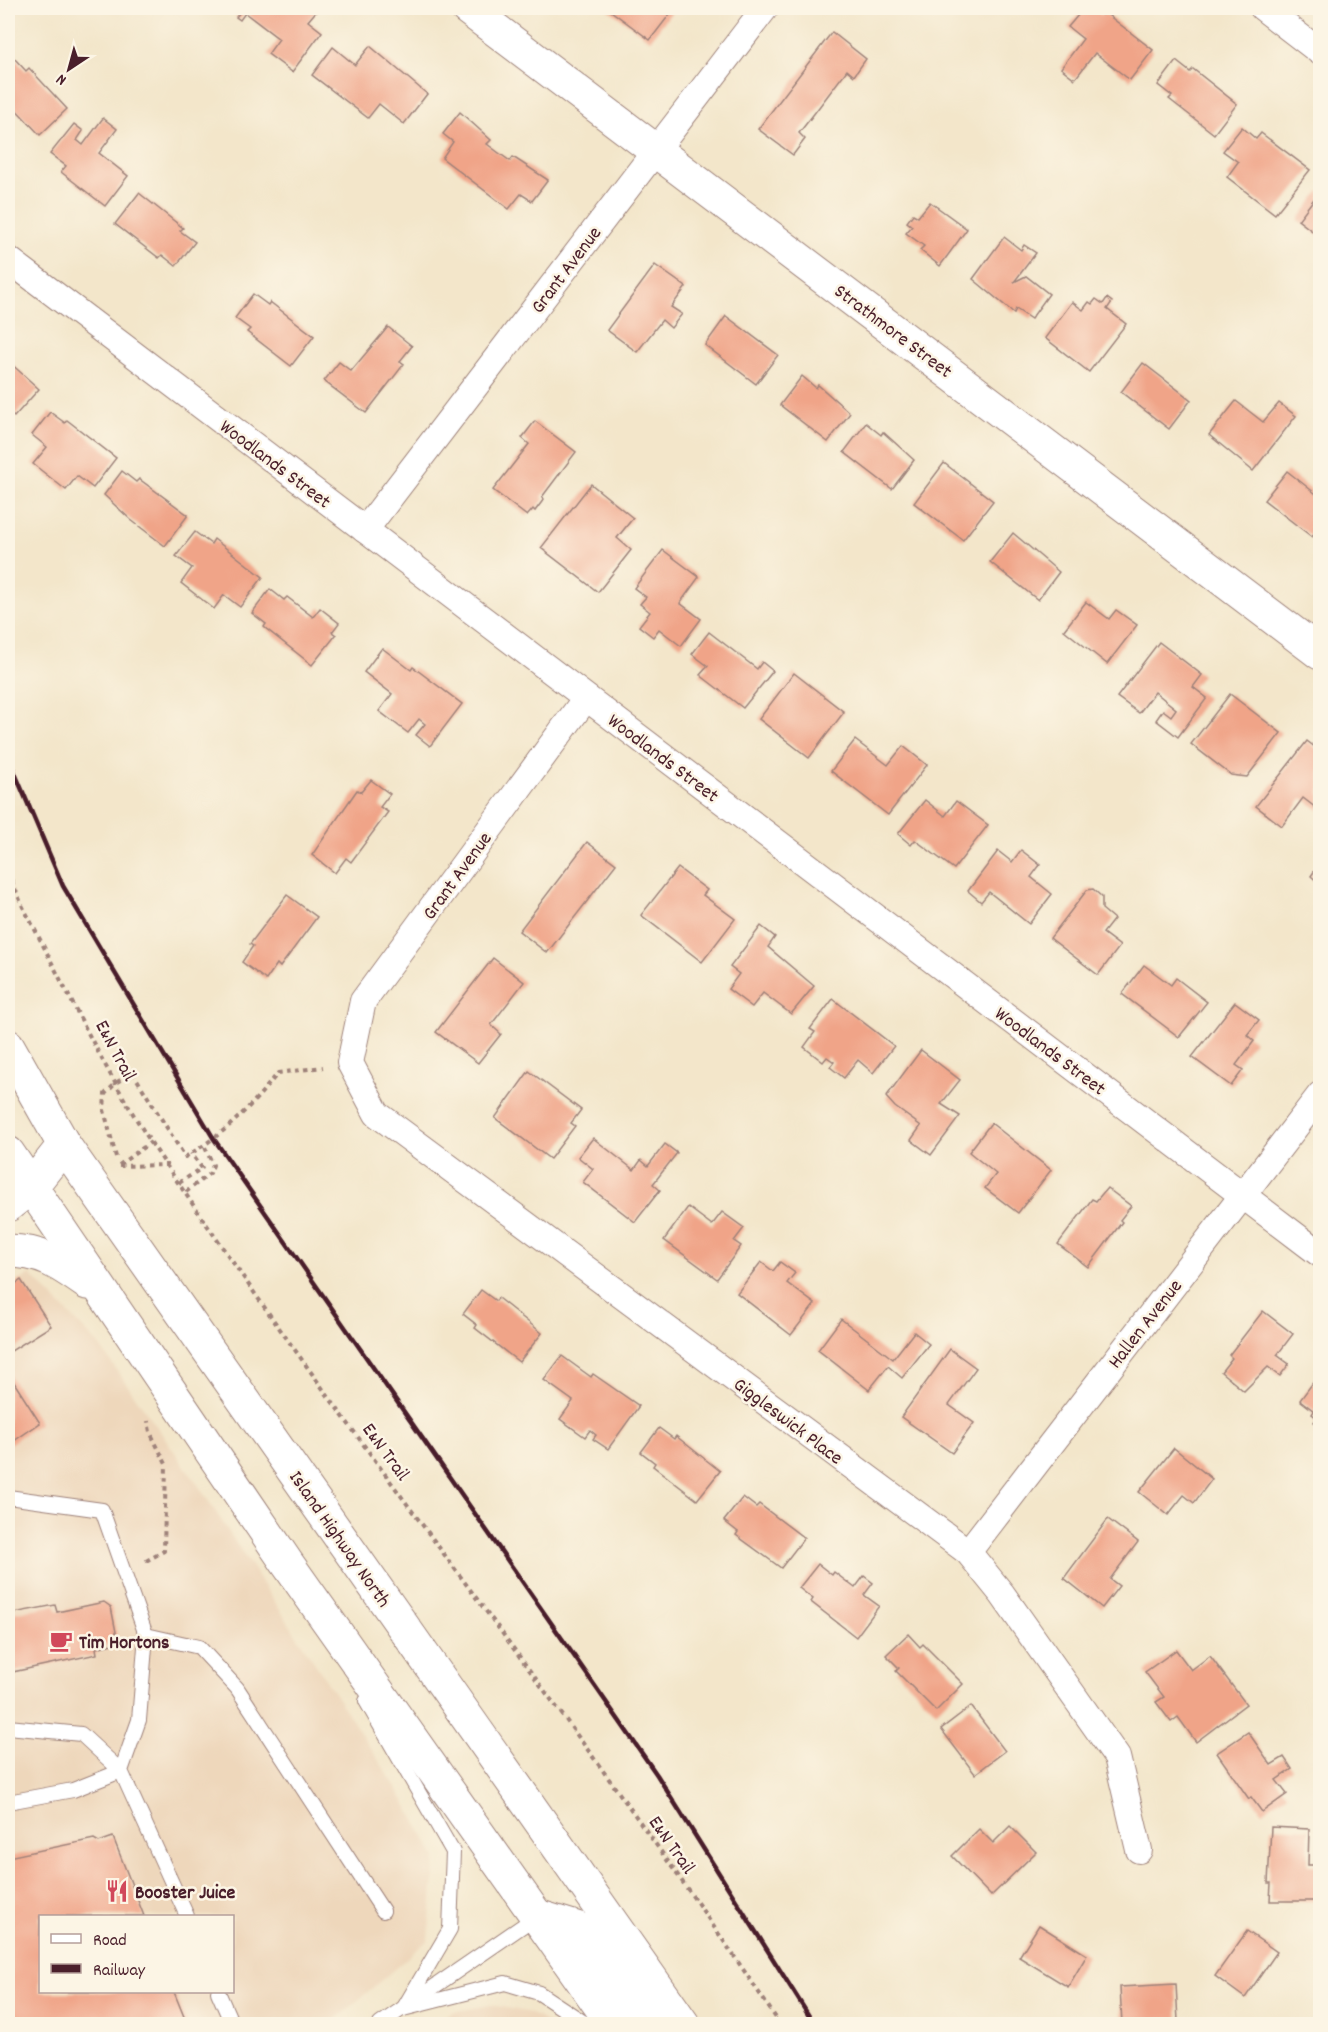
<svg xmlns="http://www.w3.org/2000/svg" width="1328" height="2032" viewBox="0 0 1328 2032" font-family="Dekko,sans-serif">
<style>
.built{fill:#eed7bb;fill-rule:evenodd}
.building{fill:#f0a488}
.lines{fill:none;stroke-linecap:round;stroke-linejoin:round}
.service-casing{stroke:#9e827a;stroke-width:16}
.minor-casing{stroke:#9e827a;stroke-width:28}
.tertiary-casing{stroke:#9e827a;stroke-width:35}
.secondary-casing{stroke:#9e827a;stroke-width:35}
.primary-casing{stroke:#9e827a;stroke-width:35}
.path{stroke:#9e827a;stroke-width:4;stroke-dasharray:4.5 4.5;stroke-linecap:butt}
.service{stroke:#fff;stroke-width:14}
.minor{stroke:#fff;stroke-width:26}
.tertiary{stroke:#fff;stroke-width:33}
.secondary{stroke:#fff;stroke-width:33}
.primary{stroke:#fff;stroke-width:33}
.rail{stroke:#4a1f2b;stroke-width:4.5}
.labels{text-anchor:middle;stroke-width:5;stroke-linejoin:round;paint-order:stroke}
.street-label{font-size:20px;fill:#4a1f2b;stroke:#fcf5e5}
.poi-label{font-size:20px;font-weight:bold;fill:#4a1f2b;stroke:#fcf5e5;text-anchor:start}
</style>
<rect width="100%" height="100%" fill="#fcf5e5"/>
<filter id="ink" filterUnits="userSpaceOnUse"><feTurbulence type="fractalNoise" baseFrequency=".0167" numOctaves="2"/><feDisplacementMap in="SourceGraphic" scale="12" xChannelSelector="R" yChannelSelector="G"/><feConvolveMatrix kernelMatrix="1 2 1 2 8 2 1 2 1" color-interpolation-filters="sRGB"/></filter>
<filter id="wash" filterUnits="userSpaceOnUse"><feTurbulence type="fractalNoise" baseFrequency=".008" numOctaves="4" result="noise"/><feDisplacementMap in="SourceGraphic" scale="24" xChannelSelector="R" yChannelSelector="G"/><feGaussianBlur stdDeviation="1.35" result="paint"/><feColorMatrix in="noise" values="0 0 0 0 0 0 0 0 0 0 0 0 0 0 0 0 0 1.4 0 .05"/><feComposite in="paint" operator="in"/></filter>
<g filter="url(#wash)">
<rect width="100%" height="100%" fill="#f3e6ca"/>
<g class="built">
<path d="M30 1274 98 1344 196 1482 396 1787 436 1857 428 1940 335 2020 336 2024H8V1289ZM40 1916H232V1992H40Z"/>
<path d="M491 2005 527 2012 551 2024H433L452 2012Z"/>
</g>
<g id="blocks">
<g class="building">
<path d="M243 8H319L308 21 322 32 292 72 268 54 279 39 245 13 240 20 236 17Z"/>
<path d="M607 8H669L673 10 650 40Z"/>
<path d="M1084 8H1092L1102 15 1104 12 1153 50 1130 80 1095 53 1075 79 1061 68 1083 39 1068 27Z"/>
<path d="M832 32 866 59 854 76 847 70 813 115 799 133 805 139 793 155 758 129Z"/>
<path d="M370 46 427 94 404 124 379 104 368 118 312 75 333 47 355 65Z"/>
<path d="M14 58 26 71 29 68 67 109 40 135 8 101V63Z"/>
<path d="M1176 61 1190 72 1193 69 1237 104 1214 134 1169 99 1172 96 1158 85Z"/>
<path d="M460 112 491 140 487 144 499 153 510 161 513 157 548 180 532 201 521 194 509 209 442 158 453 142 443 134Z"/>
<path d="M103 118 117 129 99 153 128 176 105 206 61 172 66 166 50 154 74 124 83 131 77 140 83 145Z"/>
<path d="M1242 127 1256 139 1261 133 1310 170 1275 214 1227 177 1238 162 1223 151Z"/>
<path d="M1320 191V237L1298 220Z"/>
<path d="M139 193 183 228 180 231 195 242 176 266 162 255 159 258 115 224Z"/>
<path d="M930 202 967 229 940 266 920 250 924 246 906 233 912 226 907 222 913 214 918 217Z"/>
<path d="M1004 237 1021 250 1024 245 1036 253 1014 282 1026 276 1049 294 1031 319 1016 309 1014 313 973 279Z"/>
<path d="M655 265 686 287 671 307 682 314 671 328 662 320 637 352 607 330Z"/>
<path d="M253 294 268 305 270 302 314 336 291 366 247 332 250 329 235 318Z"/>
<path d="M1107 298 1112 302 1107 309 1126 324 1089 372 1045 338 1072 302 1083 310 1089 302 1092 304 1096 299 1103 304Z"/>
<path d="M726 316 778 355 756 384 705 345Z"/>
<path d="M388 327 412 346 400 361 404 364 366 413 324 381 339 362 351 371Z"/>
<path d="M8 361 39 389 14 417 8 411Z"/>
<path d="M1143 363 1191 400 1169 429 1121 392Z"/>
<path d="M802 376 816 388 818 385 850 413 828 442 780 405Z"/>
<path d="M1236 401 1263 422 1279 403 1296 416 1253 471 1209 435Z"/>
<path d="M50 412 65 423 67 420 116 458 93 488 77 476 66 490 33 464 47 447 32 435Z"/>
<path d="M535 421 576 452 542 497 544 499 535 511 533 509 527 516 493 490 529 444 522 438Z"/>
<path d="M866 423 881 435 883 432 914 460 892 489 844 452Z"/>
<path d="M944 463 993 501 963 540 914 503Z"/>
<path d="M122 471 136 482 139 479 188 515 165 546 131 520 104 495Z"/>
<path d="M1287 471 1320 497V525L1312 537 1264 500Z"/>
<path d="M591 484 633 518 617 538 631 550 598 592 541 548Z"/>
<path d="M195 532 211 544 214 539 263 577 240 607 224 595 214 609 181 583 192 568 176 556Z"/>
<path d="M1013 533 1059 572 1038 600 990 562Z"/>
<path d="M663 550 699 577 680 603 701 619 681 646 659 629 653 637 639 626 650 612 640 604 646 597 634 588Z"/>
<path d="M270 589 284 600 287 597 313 617 320 608 339 623 332 632 336 635 312 665 264 627 266 624 252 613Z"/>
<path d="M1086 602 1109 619 1116 610 1137 625 1107 664 1064 630Z"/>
<path d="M709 632 757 669 762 662 773 671 743 708 700 675 708 666 692 654Z"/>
<path d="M1159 642 1202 675 1193 687 1207 698 1178 737 1156 720 1163 710 1171 716 1176 709 1155 692 1139 713 1117 697Z"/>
<path d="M382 648 411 670 413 667 462 704 430 746 416 735 425 724 419 719 408 733 379 711 392 694 364 672Z"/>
<path d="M794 673 844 712 809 758 759 719Z"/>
<path d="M1230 694 1281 733 1247 777 1231 775 1191 744Z"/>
<path d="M855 740 888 765 903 746 927 765 888 815 831 771Z"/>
<path d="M1307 741 1320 751V811L1303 798 1282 826 1256 806Z"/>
<path d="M371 780 390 794 380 807 388 812 351 862 346 858 335 873 312 855 357 790 361 792Z"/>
<path d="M925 800 945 816 956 801 988 825 954 869 915 840 911 845 898 834Z"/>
<path d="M587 842 616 864 547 953 519 931Z"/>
<path d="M1021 850 1040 865 1031 877 1052 894 1029 924 989 892 981 902 968 891 998 851 1012 862Z"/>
<path d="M1320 863V884L1311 876Z"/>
<path d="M678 868 707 890 703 895 735 919 702 962 641 915Z"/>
<path d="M1093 889 1102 897V909L1114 919 1103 933 1120 946 1098 975 1050 938 1087 890Z"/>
<path d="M287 895 317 917 280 967 277 964 266 980 242 962 253 946 250 944Z"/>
<path d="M761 926 775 937 768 947 814 986 791 1014 763 993 752 1007 728 989 739 974 730 967Z"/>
<path d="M493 958 524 982 491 1025 501 1034 478 1063 436 1032Z"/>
<path d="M1144 965 1171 985 1176 978 1207 1002 1179 1037 1122 994Z"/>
<path d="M833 999 894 1046 873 1073 858 1060 844 1078 830 1067 834 1062 827 1057 823 1062 804 1047 815 1032 810 1029Z"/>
<path d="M1235 1002 1259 1020 1247 1035 1254 1041 1236 1065 1243 1070 1231 1086 1192 1057Z"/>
<path d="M921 1050 960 1080 941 1104 960 1116 931 1155 911 1140 921 1126 895 1107 886 1097Z"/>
<path d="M529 1071 581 1110 571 1123 575 1126 550 1159 495 1118Z"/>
<path d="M991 1123 1051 1170 1018 1213 985 1188 996 1174 969 1152Z"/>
<path d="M593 1138 634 1170 641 1160 648 1166 665 1144 677 1153 653 1184 660 1190 635 1222 583 1182 593 1169 578 1157Z"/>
<path d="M1107 1188 1131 1206 1120 1220 1122 1222 1088 1267 1058 1244 1092 1199 1096 1201Z"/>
<path d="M688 1207 712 1225 722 1212 744 1228 734 1241 741 1246 717 1279 664 1240Z"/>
<path d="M761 1262 773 1271 780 1262 795 1273 787 1283 815 1304 791 1335 737 1293Z"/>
<path d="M21 1280 51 1326 8 1353V1289Z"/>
<path d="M481 1290 496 1301 498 1298 542 1333 519 1362 475 1328 477 1325 463 1314Z"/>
<path d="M1263 1311 1293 1334 1277 1355 1289 1364 1280 1376 1268 1367 1244 1391 1221 1372 1232 1358 1229 1355Z"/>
<path d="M841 1319 893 1359 914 1332 929 1344 902 1378 888 1366 869 1390 818 1350Z"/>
<path d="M950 1349 976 1368 949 1405 974 1423 952 1453 901 1417Z"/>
<path d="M562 1356 591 1377 593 1374 639 1406 608 1449 593 1439 596 1435 590 1430 585 1437 560 1419 573 1401 544 1380Z"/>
<path d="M8 1373 40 1423 8 1445Z"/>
<path d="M1318 1376 1320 1378V1427L1314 1422 1317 1418 1312 1414 1314 1411 1300 1400Z"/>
<path d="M659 1428 674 1439 676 1436 720 1471 697 1500 653 1466 655 1463 641 1452Z"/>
<path d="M1174 1448 1212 1479 1194 1503 1184 1495 1168 1515 1139 1492Z"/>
<path d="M743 1497 756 1507 759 1504 804 1538 781 1568 736 1535 738 1532 724 1521Z"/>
<path d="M1108 1519 1138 1542 1110 1579 1119 1586 1102 1608 1064 1578Z"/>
<path d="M818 1564 832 1575 834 1572 855 1588 864 1576 873 1583 864 1595 879 1606 856 1637 811 1602 813 1599 799 1588Z"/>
<path d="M104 1602 111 1607 117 1637 112 1644 96 1648 97 1654 8 1673V1614L55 1605 57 1612Z"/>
<path d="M908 1634 920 1647 923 1644 963 1684 936 1711 896 1671 899 1668 886 1655Z"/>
<path d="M1176 1650 1191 1670 1210 1656 1246 1704 1196 1742 1178 1717 1171 1722 1156 1702 1164 1697 1145 1672Z"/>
<path d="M971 1706 1005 1751 975 1774 941 1729Z"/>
<path d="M1248 1732 1271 1765 1284 1757 1292 1769 1276 1780 1287 1794 1262 1812 1251 1797 1249 1799 1217 1753Z"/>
<path d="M1010 1826 1036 1852 991 1896 952 1856 979 1829 993 1843Z"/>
<path d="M1271 1827 1309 1829 1308 1865H1320V1901H1270L1271 1883H1268Z"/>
<path d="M113 1837 144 1916H40V1992H174L187 2024H8V1857L94 1839 99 1842Z"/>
<path d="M1039 1925 1087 1955 1068 1987 1019 1957Z"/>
<path d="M1247 1931 1277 1952 1245 1998 1215 1976Z"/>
<path d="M1176 1984 1178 2021 1122 2024 1120 1987Z"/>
</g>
</g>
</g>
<g filter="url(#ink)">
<use href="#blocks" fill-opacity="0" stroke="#9e827a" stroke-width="1.5"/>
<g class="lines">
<g class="service-casing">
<g id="service">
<path d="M8 1497 102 1510 146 1635 139 1720 121 1771 187 1916"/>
<path d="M146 1635 199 1647 237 1688 383 1911"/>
<path d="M366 1701 453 1852 450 1929 403 2009"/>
<path d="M8 1727 81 1734 121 1771 73 1790 8 1802"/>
<path d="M218 1992 232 2024"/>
<path d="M403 2009 505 1983 539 1993 586 2024"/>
<path d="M380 2024 537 1916"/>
</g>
</g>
<g class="minor-casing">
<g id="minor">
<path d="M1263 8 1320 52"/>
<path d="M8 259 1320 1254"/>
<path d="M365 530 765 8"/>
<path d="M586 698 363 1001 350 1063 377 1114 968 1552 1002 1594 1117 1757 1139 1850"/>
<path d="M968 1552 1320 1095"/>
</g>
</g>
<g class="tertiary-casing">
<path id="tertiary" d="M467 8 1320 653"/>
</g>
<g class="secondary-casing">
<path id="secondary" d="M8 1205 31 1187 64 1145"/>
</g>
<g class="primary-casing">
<g id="primary">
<path d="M8 1046 64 1145 683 2024"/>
<path d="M8 1153 287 1563 613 2024"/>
<path d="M8 1251C42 1251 60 1264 87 1283"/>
<path d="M537 1916 586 1931 650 2024"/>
</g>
</g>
<g class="path">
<path d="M8 872 22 905C64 984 103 1069 152 1144 352 1444 580 1724 780 2024"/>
<path d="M116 1157 104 1110 105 1094 117 1082 133 1073 185 1157C226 1133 249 1109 278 1073L323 1067"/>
<path d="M119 1165 151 1142"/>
<path d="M119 1166 168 1165"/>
<path d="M179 1183 202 1168 191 1153"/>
<path d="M186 1192 210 1173 213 1165 204 1145"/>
<path d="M146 1561 164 1551 166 1464 150 1432 148 1421"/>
</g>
<use href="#service" class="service"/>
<use href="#minor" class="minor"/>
<use href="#tertiary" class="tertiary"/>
<use href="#secondary" class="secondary"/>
<use href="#primary" class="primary"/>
<path class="rail" d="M8 757 63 886 214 1139 657 1775 814 2024"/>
</g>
</g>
<defs>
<g id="cafe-bare" transform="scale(1.8)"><path d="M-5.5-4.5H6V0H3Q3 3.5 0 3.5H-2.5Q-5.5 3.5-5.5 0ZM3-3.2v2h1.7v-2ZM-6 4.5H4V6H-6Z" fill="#d1495b" stroke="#fcf5e5" stroke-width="2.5" paint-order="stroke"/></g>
<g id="restaurant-bare" transform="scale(1.8)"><path d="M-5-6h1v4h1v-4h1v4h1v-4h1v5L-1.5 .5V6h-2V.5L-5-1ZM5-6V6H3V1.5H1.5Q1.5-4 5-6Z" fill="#d1495b" stroke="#fcf5e5" stroke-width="2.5" paint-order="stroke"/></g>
</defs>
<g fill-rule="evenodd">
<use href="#cafe-bare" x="61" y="1641"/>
<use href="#restaurant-bare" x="117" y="1891"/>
</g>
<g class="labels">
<g class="street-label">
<text transform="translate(565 269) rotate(-53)" y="7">Grant Avenue</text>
<text transform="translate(894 330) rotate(37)" y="7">Strathmore Street</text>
<text transform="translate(276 463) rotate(37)" y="7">Woodlands Street</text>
<text transform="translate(664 757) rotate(37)" y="7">Woodlands Street</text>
<text transform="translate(456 875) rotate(-54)" y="7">Grant Avenue</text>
<text transform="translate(117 1050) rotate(62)" y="7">E&amp;N Trail</text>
<text transform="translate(1051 1050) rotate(37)" y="7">Woodlands Street</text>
<text transform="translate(1144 1323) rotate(-52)" y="7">Hallen Avenue</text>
<text transform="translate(789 1420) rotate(37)" y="7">Giggleswick Place</text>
<text transform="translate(387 1451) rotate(54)" y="7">E&amp;N Trail</text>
<text transform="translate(341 1538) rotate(55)" y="7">Island Highway North</text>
<text transform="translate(673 1844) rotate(55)" y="7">E&amp;N Trail</text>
</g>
<g class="poi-label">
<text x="79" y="1648">Tim Hortons</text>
<text x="135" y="1898">Booster Juice</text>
</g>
</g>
<rect width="1328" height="2032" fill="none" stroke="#fcf5e5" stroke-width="30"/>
<rect x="39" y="1915" width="195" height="78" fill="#fcf5e5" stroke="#b59f9b" stroke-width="1.5"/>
<rect x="51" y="1934" width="30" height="9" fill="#ffffff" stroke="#b59f9b" stroke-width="1.5"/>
<text x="93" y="1945" font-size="18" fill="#4a1f2b">Road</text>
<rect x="51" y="1964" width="30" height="9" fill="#4a1f2b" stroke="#b59f9b" stroke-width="1.5"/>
<text x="93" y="1975" font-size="18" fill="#4a1f2b">Railway</text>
<g transform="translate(69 69) rotate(216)" stroke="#fcf5e5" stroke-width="4.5" paint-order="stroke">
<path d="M0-4.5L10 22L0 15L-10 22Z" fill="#4a1f2b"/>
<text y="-9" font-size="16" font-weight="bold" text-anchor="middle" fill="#4a1f2b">N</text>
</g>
</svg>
